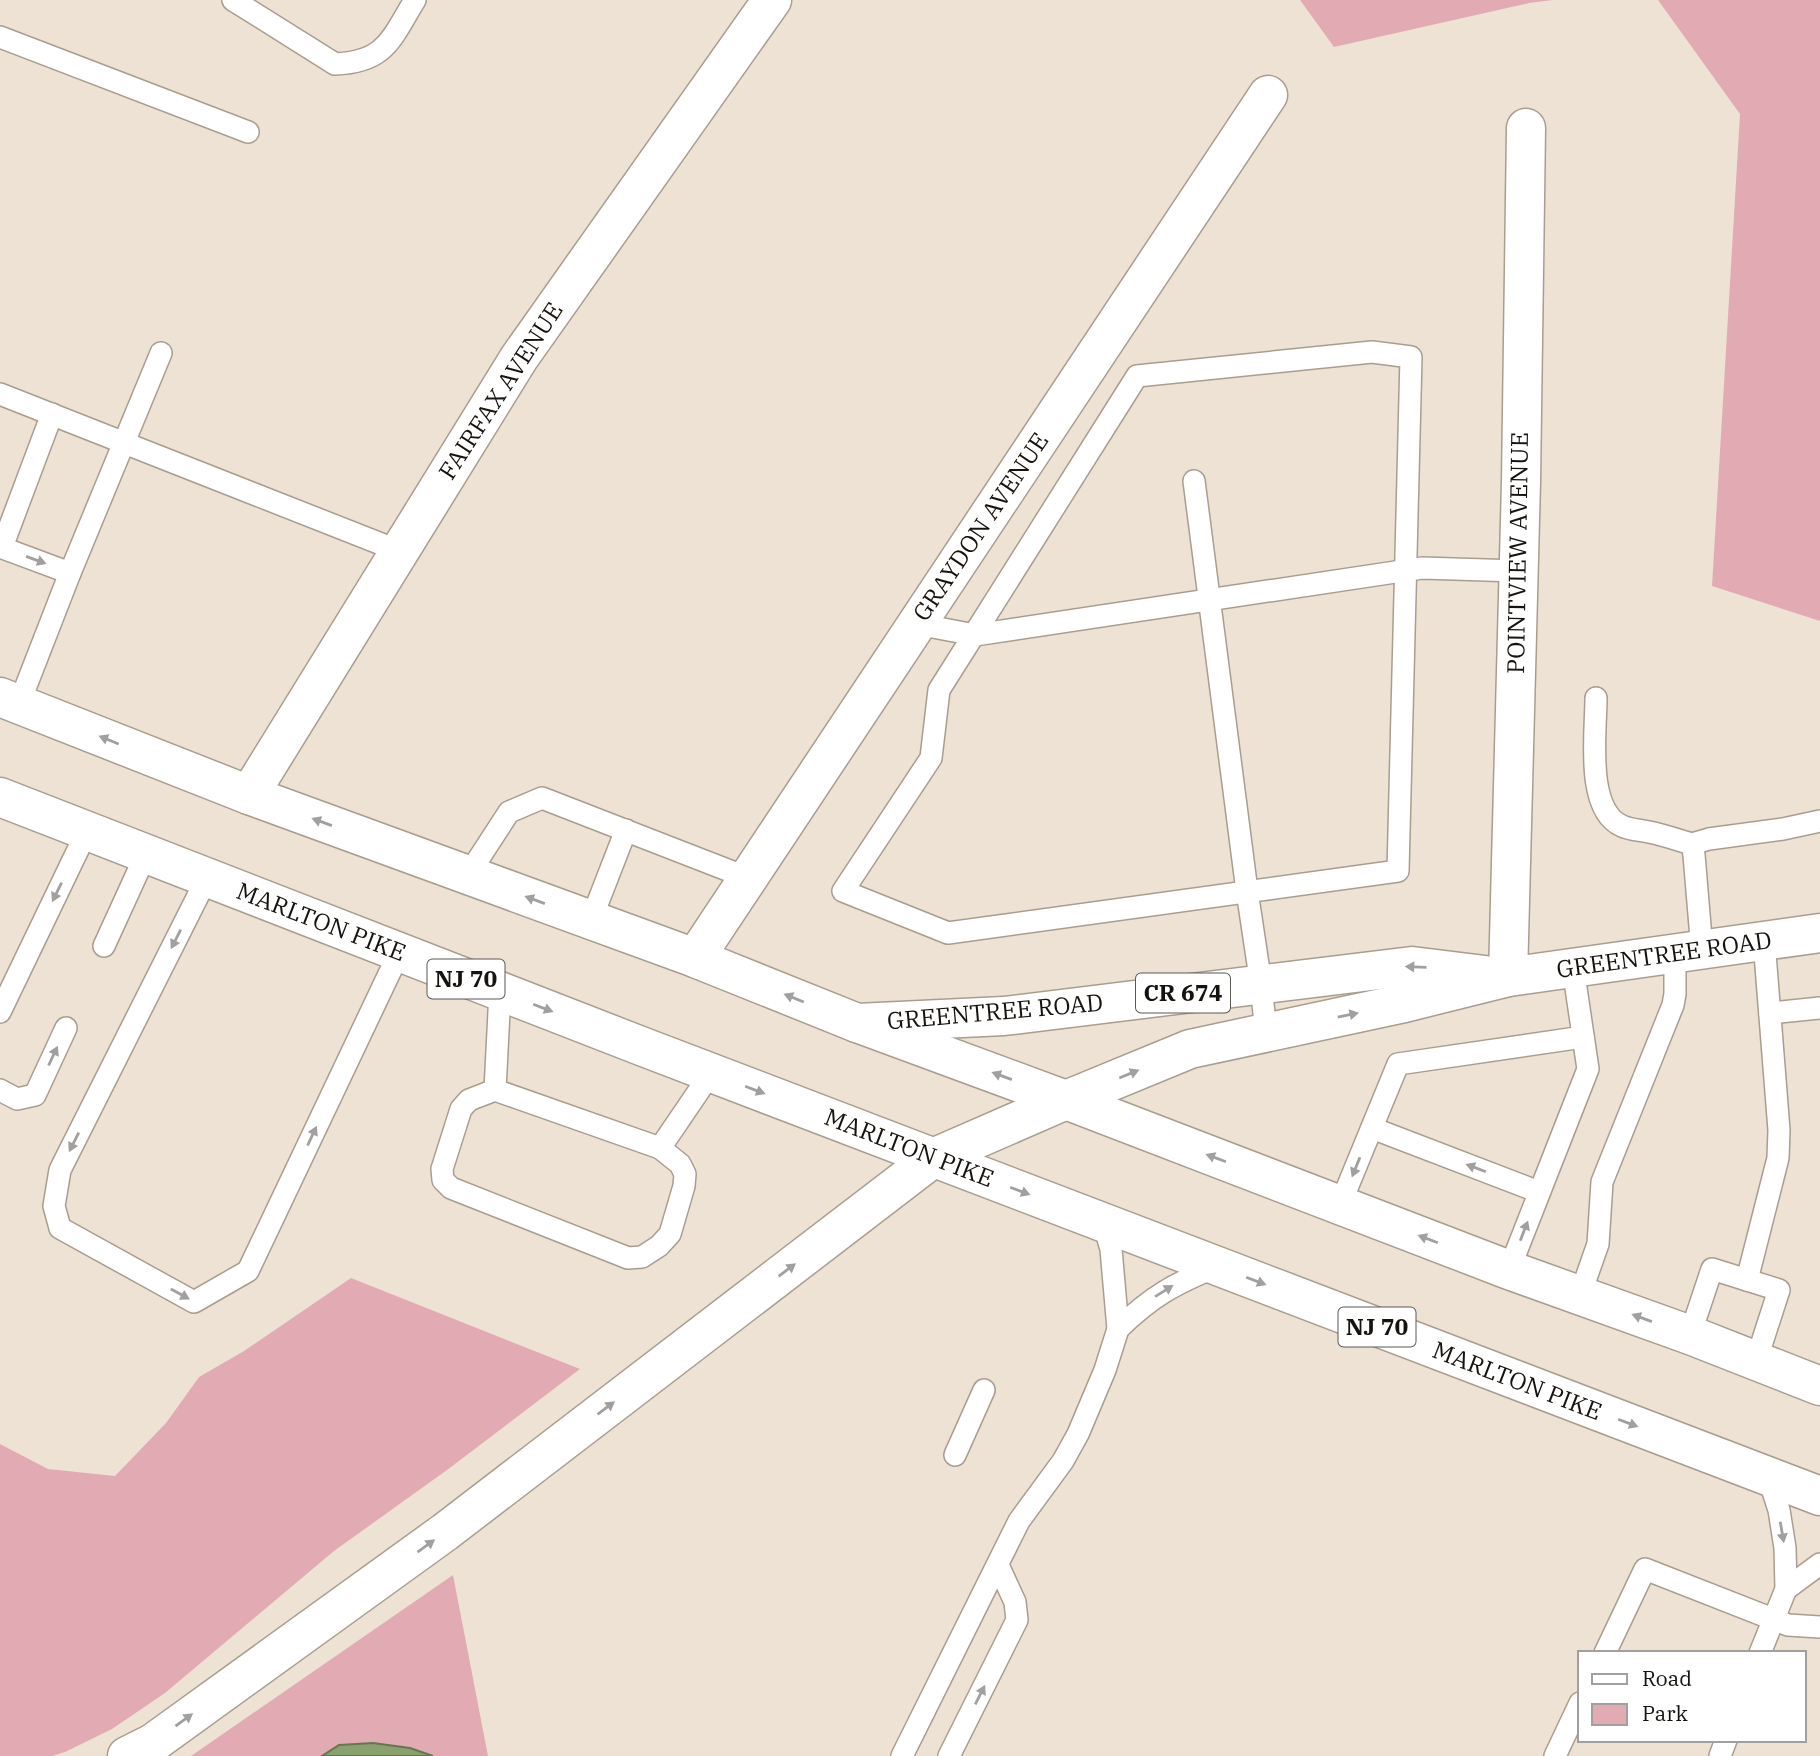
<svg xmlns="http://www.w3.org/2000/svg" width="1820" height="1756" viewBox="0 0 1820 1756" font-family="'IBM Plex Serif',serif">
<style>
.green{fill:#e2abb3}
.water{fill:#88a16d;stroke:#667650;stroke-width:2}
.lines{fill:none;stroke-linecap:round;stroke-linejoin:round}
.service-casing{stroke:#a99d90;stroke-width:24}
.minor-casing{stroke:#a99d90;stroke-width:41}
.primary-casing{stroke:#a99d90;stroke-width:41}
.trunk-casing{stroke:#a99d90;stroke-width:41}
.service{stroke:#fff;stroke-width:21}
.minor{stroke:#fff;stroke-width:38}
.primary{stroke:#fff;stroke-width:38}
.trunk{stroke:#fff;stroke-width:38}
.oneway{fill:#a2a09f}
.labels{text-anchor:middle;stroke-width:7;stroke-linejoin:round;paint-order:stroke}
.shield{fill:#fff;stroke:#5c5956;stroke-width:2}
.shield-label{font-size:23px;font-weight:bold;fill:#16120e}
.street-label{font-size:24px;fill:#16120e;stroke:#fff}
</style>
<rect width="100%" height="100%" fill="#eee2d4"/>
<g class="green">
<path d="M1300 0H1553L1529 3 1334 47Z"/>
<path d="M1658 0H1820V621L1712 586 1740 114Z"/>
<path d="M351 1278 580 1369 447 1470 334 1551 165 1693 112 1729 65 1752 52 1756H0V1444L48 1469 115 1476 166 1423 199 1377 244 1351Z"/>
<path d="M453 1575 488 1756H191Z"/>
</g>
<path class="water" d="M373 1743 410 1748 433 1756H322L339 1745Z"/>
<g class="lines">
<g class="service-casing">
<g id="service">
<path d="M233 0 335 64C386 62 391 39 415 0"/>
<path d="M0 37 248 132"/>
<path d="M1372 352 1411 357 1398 871 948 933 843 891 931 758 939 690 1137 376Z"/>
<path d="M0 394 399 551"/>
<path d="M1194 481 1247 891 1261 984 1266 1033"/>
<path d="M0 547 70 573"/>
<path d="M2 547 52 414"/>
<path d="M917 624 975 635 1422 568 1518 571"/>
<path d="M1596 698C1596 732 1585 810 1622 826 1630 830 1641 830 1649 832 1664 835 1678 840 1692 844L1694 855 1702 950"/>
<path d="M19 704 70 573 161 353"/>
<path d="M1692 844 1709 839 1783 829 1820 821"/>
<path d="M468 875 509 812 542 798 748 878"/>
<path d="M207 878 60 1170 54 1206 60 1228 194 1302 248 1271 399 953"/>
<path d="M591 920 626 830"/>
<path d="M104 946 146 854"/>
<path d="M500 992 495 1090 660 1148 711 1073"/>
<path d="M0 1012 87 831"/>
<path d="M1770 1013 1820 1008"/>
<path d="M0 1090 17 1099 35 1095 66 1028"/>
<path d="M495 1090 469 1100 461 1109 442 1169 443 1180 451 1188 628 1258 642 1257 659 1246 670 1234 684 1186 685 1174 680 1164 660 1148"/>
<path d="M1372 1128 1539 1192"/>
<path d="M1340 1205 1398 1064 1583 1037"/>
<path d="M1509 1270 1588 1069 1573 968"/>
<path d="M1747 1280 1778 1158 1779 1130 1764 941"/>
<path d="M1580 1295 1598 1244 1602 1182 1673 1005 1675 994V953"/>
<path d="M1118 1329C1152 1296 1174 1284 1218 1266"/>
<path d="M1690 1335 1712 1269 1779 1290 1756 1361"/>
<path d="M955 1455 984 1390"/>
<path d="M1786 1589 1820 1564"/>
<path d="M1605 1653 1645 1569 1788 1625 1820 1627"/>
<path d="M1760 1653 1786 1589 1785 1548 1779 1510 1768 1476"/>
<path d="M902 1756 1019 1521 1063 1461 1078 1434 1105 1370 1118 1329 1111 1249 1103 1222"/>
<path d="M949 1756 1017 1620 1015 1602 998 1565"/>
<path d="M1555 1756 1580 1703"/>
<path d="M1720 1756 1726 1740"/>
</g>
</g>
<g class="minor-casing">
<g id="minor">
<path d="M249 795 519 358 772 0"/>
<path d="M695 958 1268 95"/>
<path d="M1508 977 1521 482 1526 128"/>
</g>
</g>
<g class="primary-casing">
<g id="primary">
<path d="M857 1023 1004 1016 1412 966 1485 975"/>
<path d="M933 1158 1066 1100 1190 1049 1400 1004 1508 977 1820 933"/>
</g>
</g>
<g class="trunk-casing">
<g id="trunk">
<path d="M0 697 249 795 695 958 857 1023 1066 1100 1509 1270 1690 1335 1820 1386"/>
<path d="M0 797 641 1046 1820 1496"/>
<path d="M127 1756 153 1743 445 1532 933 1158"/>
</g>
</g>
<use href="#service" class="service"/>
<use href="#minor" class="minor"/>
<use href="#primary" class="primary"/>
<use href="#trunk" class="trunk"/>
</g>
<defs><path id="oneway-solid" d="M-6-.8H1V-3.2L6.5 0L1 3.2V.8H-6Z" transform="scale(1.75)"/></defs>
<g class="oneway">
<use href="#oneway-solid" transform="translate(36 560) rotate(20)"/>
<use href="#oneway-solid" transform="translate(109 740) rotate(-158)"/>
<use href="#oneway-solid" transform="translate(322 822) rotate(-160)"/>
<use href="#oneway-solid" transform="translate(57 892) rotate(116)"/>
<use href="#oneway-solid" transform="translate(535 900) rotate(-160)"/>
<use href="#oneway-solid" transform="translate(176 939) rotate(117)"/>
<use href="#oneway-solid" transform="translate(1416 967) rotate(-178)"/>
<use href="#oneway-solid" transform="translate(794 998) rotate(-158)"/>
<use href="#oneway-solid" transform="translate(543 1008) rotate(21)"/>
<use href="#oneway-solid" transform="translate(1348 1015) rotate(-12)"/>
<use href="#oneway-solid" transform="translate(53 1056) rotate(-65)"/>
<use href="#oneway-solid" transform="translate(1129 1074) rotate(-22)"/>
<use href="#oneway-solid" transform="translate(1002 1076) rotate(-160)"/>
<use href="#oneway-solid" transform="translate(755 1090) rotate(21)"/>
<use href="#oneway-solid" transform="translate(312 1136) rotate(-65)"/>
<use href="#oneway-solid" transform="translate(74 1142) rotate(117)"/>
<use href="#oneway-solid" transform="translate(1216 1158) rotate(-159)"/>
<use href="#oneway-solid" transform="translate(1356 1167) rotate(112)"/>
<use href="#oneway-solid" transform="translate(1476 1168) rotate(-159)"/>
<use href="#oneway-solid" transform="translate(1020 1191) rotate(21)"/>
<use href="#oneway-solid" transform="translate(1524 1231) rotate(-69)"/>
<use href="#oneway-solid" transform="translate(1428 1239) rotate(-159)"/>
<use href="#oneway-solid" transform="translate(787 1270) rotate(-37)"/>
<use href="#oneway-solid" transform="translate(1256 1281) rotate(21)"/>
<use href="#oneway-solid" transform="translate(1164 1291) rotate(-32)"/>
<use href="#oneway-solid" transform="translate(180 1294) rotate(29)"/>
<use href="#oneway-solid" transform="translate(1642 1318) rotate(-160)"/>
<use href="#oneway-solid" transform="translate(606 1408) rotate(-37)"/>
<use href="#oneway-solid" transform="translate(1628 1423) rotate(21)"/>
<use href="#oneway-solid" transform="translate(1782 1532) rotate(80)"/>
<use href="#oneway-solid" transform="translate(426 1546) rotate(-36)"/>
<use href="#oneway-solid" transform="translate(980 1695) rotate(-63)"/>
<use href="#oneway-solid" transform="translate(184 1720) rotate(-36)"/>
</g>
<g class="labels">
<g class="shield">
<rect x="427.5" y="959.5" width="77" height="39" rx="5"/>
<rect x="1136" y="973.5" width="94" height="39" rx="5"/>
<rect x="1338.5" y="1307.5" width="77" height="39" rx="5"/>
</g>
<g class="shield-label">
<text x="466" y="987">NJ 70</text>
<text x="1183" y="1001">CR 674</text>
<text x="1377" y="1335">NJ 70</text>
</g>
<g class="street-label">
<text transform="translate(501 391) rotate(-57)" y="8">FAIRFAX AVENUE</text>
<text transform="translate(981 527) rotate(-56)" y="8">GRAYDON AVENUE</text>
<text transform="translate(1518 553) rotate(-89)" y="8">POINTVIEW AVENUE</text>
<text transform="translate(321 922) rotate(21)" y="8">MARLTON PIKE</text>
<text transform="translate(1664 955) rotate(-8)" y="8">GREENTREE ROAD</text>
<text transform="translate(995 1012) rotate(-5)" y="8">GREENTREE ROAD</text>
<text transform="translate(909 1148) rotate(21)" y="8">MARLTON PIKE</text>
<text transform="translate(1517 1381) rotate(21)" y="8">MARLTON PIKE</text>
</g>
</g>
<rect x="1578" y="1651" width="228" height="91" fill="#ffffff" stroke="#a2a09f" stroke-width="2"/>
<rect x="1592" y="1674" width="35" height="10" fill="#ffffff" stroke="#a2a09f" stroke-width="2"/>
<text x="1642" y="1686" font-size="21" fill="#16120e">Road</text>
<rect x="1592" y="1704" width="35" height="21" fill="#e2abb3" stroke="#a2a09f" stroke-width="2"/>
<text x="1642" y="1721" font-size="21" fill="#16120e">Park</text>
</svg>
